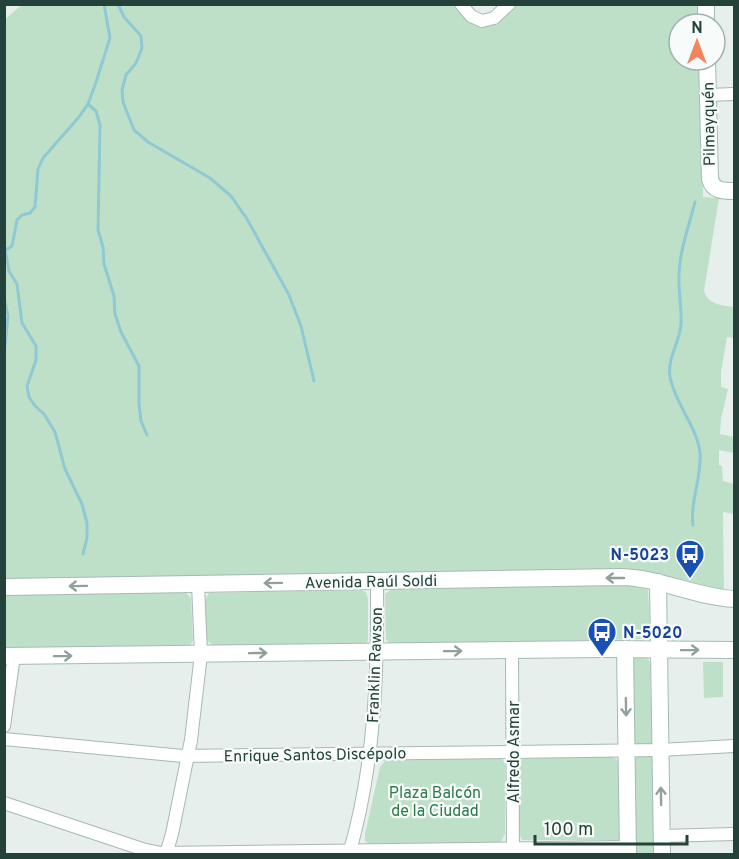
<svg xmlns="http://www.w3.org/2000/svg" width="739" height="859" viewBox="0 0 739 859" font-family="Overpass,sans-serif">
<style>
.green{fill:#bfe0c8}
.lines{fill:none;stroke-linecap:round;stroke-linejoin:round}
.stream{stroke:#8ec9d4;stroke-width:3}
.street-casing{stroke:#a8b8b2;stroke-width:14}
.secondary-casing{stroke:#a4bbb3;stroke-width:18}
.street{stroke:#fff;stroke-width:12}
.secondary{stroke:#fff;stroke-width:16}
.oneway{stroke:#92a09c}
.labels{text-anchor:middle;stroke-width:4.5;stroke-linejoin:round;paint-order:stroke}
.street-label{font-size:16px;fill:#24423a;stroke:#f7fbf9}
.transit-label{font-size:16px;font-weight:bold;fill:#164399;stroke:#f7fbf9;text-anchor:end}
.park-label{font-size:16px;fill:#2d7a4b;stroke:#f7fbf9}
</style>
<rect width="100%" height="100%" fill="#e6efeb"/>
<g class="green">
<path d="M23 4H455L485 26 496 23 517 5H701V20H697V24H679V60H702L703 197 719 198 704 291C709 305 721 305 734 307V338L727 337 721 372V387L728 389 721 419 720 434 734 437V453L719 450V465L722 466 723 481 734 484V514L723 512 724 592 643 572 5 579 4 20Z"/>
<path d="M640 584 648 590 650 631 648 637 645 639 394 644 389 643 386 639 385 594 392 589Z"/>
<path d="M361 590 366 592 368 599V640L366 644 214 646 207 640 205 600 209 593Z"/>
<path d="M185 592 191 598 193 640 190 646 5 649 4 595Z"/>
<path d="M636 657H645L649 660 650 666 654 854H634L632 661Z"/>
<path d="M703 662H723V697L704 698Z"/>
<path d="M612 756 619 762V840H522L519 834 518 764 522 759Z"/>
<path d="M502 758 505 765V834L501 842 369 845 365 841V834L380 767 386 760Z"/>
</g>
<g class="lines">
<g class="stream">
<path d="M118 4 124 17 141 36 142 48 136 63 126 75 122 90 123 102 134 130 148 142 210 178 231 196 247 219 289 295 301 326 314 381"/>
<path d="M88 104 96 111 100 125 98 230 103 247 104 264 114 296 115 314 121 332 139 366V404L141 421 147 435"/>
<path d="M5 250 9 271 17 284 22 323 36 346V360L27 386 29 397 35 406 44 414 55 432 65 469 82 504 87 523V538L83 554"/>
<path d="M4 251 12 246 17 220 22 215 30 213 35 207 38 169 43 158 79 117 88 104 95 85 110 38 104 4"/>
<path d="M4 297 8 316 4 356"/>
<path d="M693 525C690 499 702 478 700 453 697 426 675 404 670 377 667 358 680 342 681 324 682 307 678 290 679 274 680 249 689 226 695 202"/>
</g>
<g class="street-casing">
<g id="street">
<path d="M461 4 471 16 482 21 494 18 509 4"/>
<path d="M708 95 734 94"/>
<path d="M512 650 513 854"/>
<path d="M4 726 14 656"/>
<path d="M4 739 183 756 660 750 734 746"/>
<path d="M4 803 142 849 161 853 628 847"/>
<path d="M662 836 734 834"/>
<path d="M166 854 172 834 191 740 201 654 198 584"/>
<path d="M349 854C375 766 378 672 377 581"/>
</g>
</g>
<g class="secondary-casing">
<g id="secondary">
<path d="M706 4V24"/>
<path d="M707 60 710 179C713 191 723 191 734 191"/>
<path d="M658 582 662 854"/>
<path d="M4 587 622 577C660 578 696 597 734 599"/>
<path d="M625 649 628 854"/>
<path d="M4 656 602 649 734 650"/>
</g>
</g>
<use href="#street" class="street"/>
<use href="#secondary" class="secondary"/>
</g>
<defs><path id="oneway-shaft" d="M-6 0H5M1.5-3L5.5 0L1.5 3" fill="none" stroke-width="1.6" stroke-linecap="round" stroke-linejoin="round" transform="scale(1.5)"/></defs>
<g class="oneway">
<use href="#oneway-shaft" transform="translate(615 578) rotate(180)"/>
<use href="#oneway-shaft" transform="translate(273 583) rotate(179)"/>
<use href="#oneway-shaft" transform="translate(78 586) rotate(179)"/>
<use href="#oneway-shaft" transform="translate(690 650) rotate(-1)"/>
<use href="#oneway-shaft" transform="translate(453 651) rotate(-1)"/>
<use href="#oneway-shaft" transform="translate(258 653) rotate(-1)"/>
<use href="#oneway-shaft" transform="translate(63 656) rotate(-1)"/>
<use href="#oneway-shaft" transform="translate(626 707) rotate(89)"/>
<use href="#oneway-shaft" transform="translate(661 796) rotate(-91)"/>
</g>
<defs>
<g id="bus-pin" transform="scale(1.5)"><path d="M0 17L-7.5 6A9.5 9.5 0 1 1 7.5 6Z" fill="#1a4fb4" stroke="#f7fbf9"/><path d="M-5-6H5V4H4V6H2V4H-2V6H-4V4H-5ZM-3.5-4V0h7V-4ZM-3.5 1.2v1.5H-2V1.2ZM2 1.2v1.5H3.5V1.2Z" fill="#fff"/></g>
</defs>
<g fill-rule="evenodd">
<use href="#bus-pin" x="690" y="554"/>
<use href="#bus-pin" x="602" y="632"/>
</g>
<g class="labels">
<g class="street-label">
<text transform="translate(708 124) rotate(-91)" y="6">Pilmayquén</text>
<text transform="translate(371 581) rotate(-1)" y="6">Avenida Raúl Soldi</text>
<text transform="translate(374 665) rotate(-88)" y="6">Franklin Rawson</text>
<text transform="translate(513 752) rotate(-90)" y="6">Alfredo Asmar</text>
<text transform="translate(315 754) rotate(-1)" y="6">Enrique Santos Discépolo</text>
</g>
<g class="transit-label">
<text x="669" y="560">N-5023</text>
<text x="623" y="638" text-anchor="start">N-5020</text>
</g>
<g class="park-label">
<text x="435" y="798">Plaza Balcón<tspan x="435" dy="18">de la Ciudad</tspan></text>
</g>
</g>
<rect width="739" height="859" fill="none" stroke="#24423a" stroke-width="12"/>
<g transform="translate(697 42)"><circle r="28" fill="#f7fbf9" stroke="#a3b1ad" stroke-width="1.5"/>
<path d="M0-4.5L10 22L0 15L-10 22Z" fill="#f4845f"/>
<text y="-9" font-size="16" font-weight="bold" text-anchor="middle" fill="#24423a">N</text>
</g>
<path d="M535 835v9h152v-9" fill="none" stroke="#24423a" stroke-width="3"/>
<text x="544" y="835" font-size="18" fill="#24423a" stroke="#f7fbf9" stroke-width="4.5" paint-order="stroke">100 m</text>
</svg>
